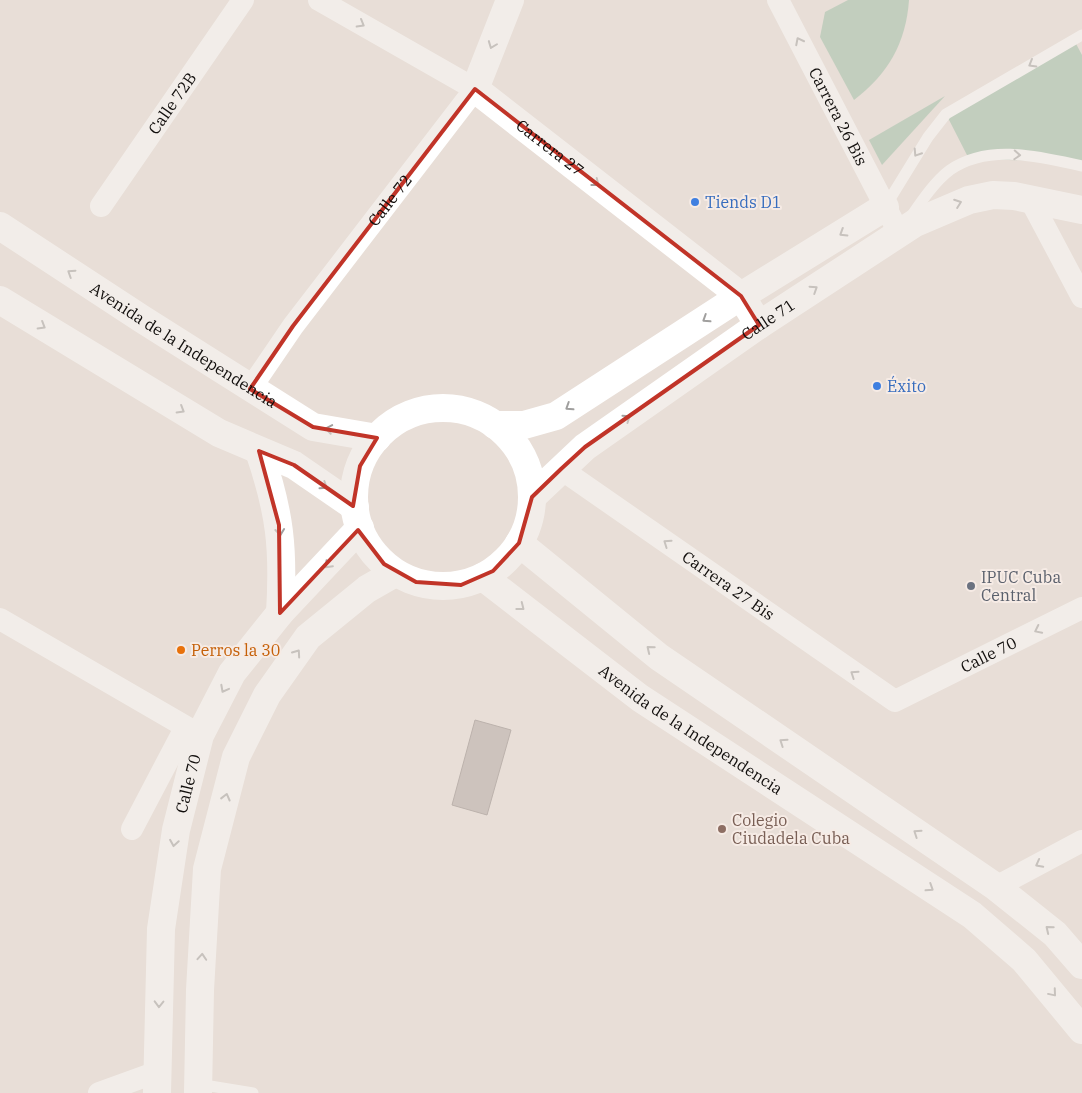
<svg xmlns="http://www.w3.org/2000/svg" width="1082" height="1093" viewBox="0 0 1082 1093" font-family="'IBM Plex Serif',serif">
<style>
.green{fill:#96baa1}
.building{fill:#aea29e;stroke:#877c78}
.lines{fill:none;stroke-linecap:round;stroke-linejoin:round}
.service{stroke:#fff;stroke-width:11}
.minor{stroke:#fff;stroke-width:22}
.tertiary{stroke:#fff;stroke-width:28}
.secondary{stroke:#fff;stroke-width:28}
.oneway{stroke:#a09f9e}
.marked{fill:none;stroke:#c13428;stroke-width:4;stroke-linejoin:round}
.shop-dot{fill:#3f7fe0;stroke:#f6ebe5;stroke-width:2}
.worship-dot{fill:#6b7280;stroke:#f6ebe5;stroke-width:2}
.food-dot{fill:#e8710a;stroke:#f6ebe5;stroke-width:2}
.education-dot{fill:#8d6e63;stroke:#f6ebe5;stroke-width:2}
.labels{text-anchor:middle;stroke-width:4;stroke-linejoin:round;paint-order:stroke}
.street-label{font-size:16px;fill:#110e0c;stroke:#f6ebe5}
.shop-label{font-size:16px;fill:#366cbe;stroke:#f6ebe5;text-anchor:start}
.worship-label{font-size:16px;fill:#5b616d;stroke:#f6ebe5;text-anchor:start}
.food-label{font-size:16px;fill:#c56008;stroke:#f6ebe5;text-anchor:start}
.education-label{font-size:16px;fill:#785e54;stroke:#f6ebe5;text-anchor:start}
</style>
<rect width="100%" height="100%" fill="#e8ded7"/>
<g class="green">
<path d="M848 0H909C906 43 888 74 854 100L820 37 825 12Z"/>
<path d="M1074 40 1082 55V166L1055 161 969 159 946 114Z"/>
<path d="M945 96 882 165 869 140Z"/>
</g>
<path class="building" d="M475 720 511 730 487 815 452 805Z"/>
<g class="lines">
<g class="service">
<path d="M885 207 928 137 946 114 1082 35"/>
<path d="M910 218C921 202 935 181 950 170 989 143 1040 157 1082 166"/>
<path d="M198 1084 253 1093"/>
</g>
<g class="minor">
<path id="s1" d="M778 0 899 233"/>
<path d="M1030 199 1082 297"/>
<path id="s2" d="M101 206 243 0"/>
<path id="s3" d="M250 389 293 326 475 89 319 0"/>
<path id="s4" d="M561 469 895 701 1082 608"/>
<path d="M0 619 200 735"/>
<path d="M132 829 185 728"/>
<path d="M996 887 1082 841"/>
<path d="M99 1093 157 1072"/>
</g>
<g class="tertiary">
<path id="s5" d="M510 0 475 89 741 296 759 325"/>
<path d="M495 425H524L556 416 741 296 885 207"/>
<path id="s6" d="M532 497 585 447 759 325 915 223 969 200 993 195 1014 196 1082 210"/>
</g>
<g class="secondary">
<path id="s7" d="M0 226 142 319 313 427 377 438"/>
<path d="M0 300 219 433 294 465 355 507"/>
<circle cx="443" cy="497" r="89"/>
<path d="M259 451C280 512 284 549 280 613"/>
<path d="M519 543 659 657 996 887 1055 934 1082 965"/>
<path id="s8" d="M483 577 640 698 972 915 1024 960 1082 1030"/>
<path id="s9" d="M157 1093 161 929 176 830 200 735 232 673 280 613 360 528"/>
<path d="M198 1093 200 990 207 869 236 757 267 695 308 637 367 589 395 573"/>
</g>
</g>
<defs><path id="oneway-chevron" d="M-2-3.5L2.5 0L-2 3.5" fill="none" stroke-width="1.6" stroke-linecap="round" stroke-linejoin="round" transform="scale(1.25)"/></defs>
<g class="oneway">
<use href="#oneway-chevron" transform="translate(361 24) rotate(30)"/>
<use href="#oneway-chevron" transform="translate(799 41) rotate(-117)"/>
<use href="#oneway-chevron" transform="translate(492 45) rotate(111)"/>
<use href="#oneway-chevron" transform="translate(1032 64) rotate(150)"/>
<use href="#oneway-chevron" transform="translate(917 153) rotate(123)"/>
<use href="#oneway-chevron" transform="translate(1017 155) rotate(3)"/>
<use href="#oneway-chevron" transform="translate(596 183) rotate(38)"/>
<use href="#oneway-chevron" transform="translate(958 203) rotate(-20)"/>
<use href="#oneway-chevron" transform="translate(843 233) rotate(148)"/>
<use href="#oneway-chevron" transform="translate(71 273) rotate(-147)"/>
<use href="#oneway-chevron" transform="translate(814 289) rotate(-33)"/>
<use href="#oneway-chevron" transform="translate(706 319) rotate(147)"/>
<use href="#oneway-chevron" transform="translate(42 326) rotate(31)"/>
<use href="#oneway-chevron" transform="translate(569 407) rotate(147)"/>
<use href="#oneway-chevron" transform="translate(181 410) rotate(31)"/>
<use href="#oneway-chevron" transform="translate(627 418) rotate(-35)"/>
<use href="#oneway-chevron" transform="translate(329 429) rotate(-170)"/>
<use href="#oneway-chevron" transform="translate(324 486) rotate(34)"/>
<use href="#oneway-chevron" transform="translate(280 532) rotate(84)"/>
<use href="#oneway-chevron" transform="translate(667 543) rotate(-145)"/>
<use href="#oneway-chevron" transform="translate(328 565) rotate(134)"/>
<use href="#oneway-chevron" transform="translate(521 607) rotate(38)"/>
<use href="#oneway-chevron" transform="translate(1038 630) rotate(154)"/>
<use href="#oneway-chevron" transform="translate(650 649) rotate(-141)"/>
<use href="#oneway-chevron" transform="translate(297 653) rotate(-55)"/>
<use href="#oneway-chevron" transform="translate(854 674) rotate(-146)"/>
<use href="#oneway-chevron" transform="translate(224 689) rotate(118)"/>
<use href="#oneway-chevron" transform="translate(783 742) rotate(-146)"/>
<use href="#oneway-chevron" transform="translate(226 797) rotate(-76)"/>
<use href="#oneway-chevron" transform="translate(917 833) rotate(-146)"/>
<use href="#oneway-chevron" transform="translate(174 843) rotate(99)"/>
<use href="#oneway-chevron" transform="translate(1039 864) rotate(152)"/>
<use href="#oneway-chevron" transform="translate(930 888) rotate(33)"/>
<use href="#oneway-chevron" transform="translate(1049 929) rotate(-141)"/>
<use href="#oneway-chevron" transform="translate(202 957) rotate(-86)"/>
<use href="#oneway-chevron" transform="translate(1053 993) rotate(50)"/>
<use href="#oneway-chevron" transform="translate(159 1004) rotate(91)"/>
</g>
<path d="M0 0H1082V1093H0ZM475 89 741 296 759 325 585 447 561 469 532 497 519 543 493 571 461 585 416 582 384 564 358 530 280 613 279 525 259 451 294 465 353 506 360 466 377 438 313 427 250 389 293 326Z" fill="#e8ded7" fill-opacity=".55" fill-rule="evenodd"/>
<path class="marked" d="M475 89 741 296 759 325 585 447 561 469 532 497 519 543 493 571 461 585 416 582 384 564 358 530 280 613 279 525 259 451 294 465 353 506 360 466 377 438 313 427 250 389 293 326Z"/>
<g class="shop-dot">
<circle cx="695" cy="202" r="5"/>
<circle cx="877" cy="386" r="5"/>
</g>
<circle class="worship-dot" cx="971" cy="586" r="5"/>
<circle class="food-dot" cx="181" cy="650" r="5"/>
<circle class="education-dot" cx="722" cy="829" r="5"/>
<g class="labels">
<g class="street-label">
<text dy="6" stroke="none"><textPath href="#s2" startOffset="125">Calle 72B</textPath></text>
<text dy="6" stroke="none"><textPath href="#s1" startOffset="131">Carrera 26 Bis</textPath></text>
<text dy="6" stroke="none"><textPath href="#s5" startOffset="191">Carrera 27</textPath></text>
<text dy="6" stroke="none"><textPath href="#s3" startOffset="235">Calle 72</textPath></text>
<text dy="6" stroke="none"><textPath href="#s6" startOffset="296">Calle 71</textPath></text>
<text dy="6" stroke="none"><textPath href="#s7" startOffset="219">Avenida de la Independencia</textPath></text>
<text dy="6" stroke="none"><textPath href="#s4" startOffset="204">Carrera 27 Bis</textPath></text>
<text dy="6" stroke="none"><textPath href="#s4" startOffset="511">Calle 70</textPath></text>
<text dy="6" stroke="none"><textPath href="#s8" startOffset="258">Avenida de la Independencia</textPath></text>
<text dy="6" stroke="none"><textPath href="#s9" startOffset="312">Calle 70</textPath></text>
</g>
<g class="shop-label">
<text x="705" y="208">Tiends D1</text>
<text x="887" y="392">Éxito</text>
</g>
<g class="worship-label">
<text x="981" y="583">IPUC Cuba<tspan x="981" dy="18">Central</tspan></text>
</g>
<g class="food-label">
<text x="191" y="656">Perros la 30</text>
</g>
<g class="education-label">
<text x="732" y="826">Colegio<tspan x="732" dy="18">Ciudadela Cuba</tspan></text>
</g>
</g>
</svg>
